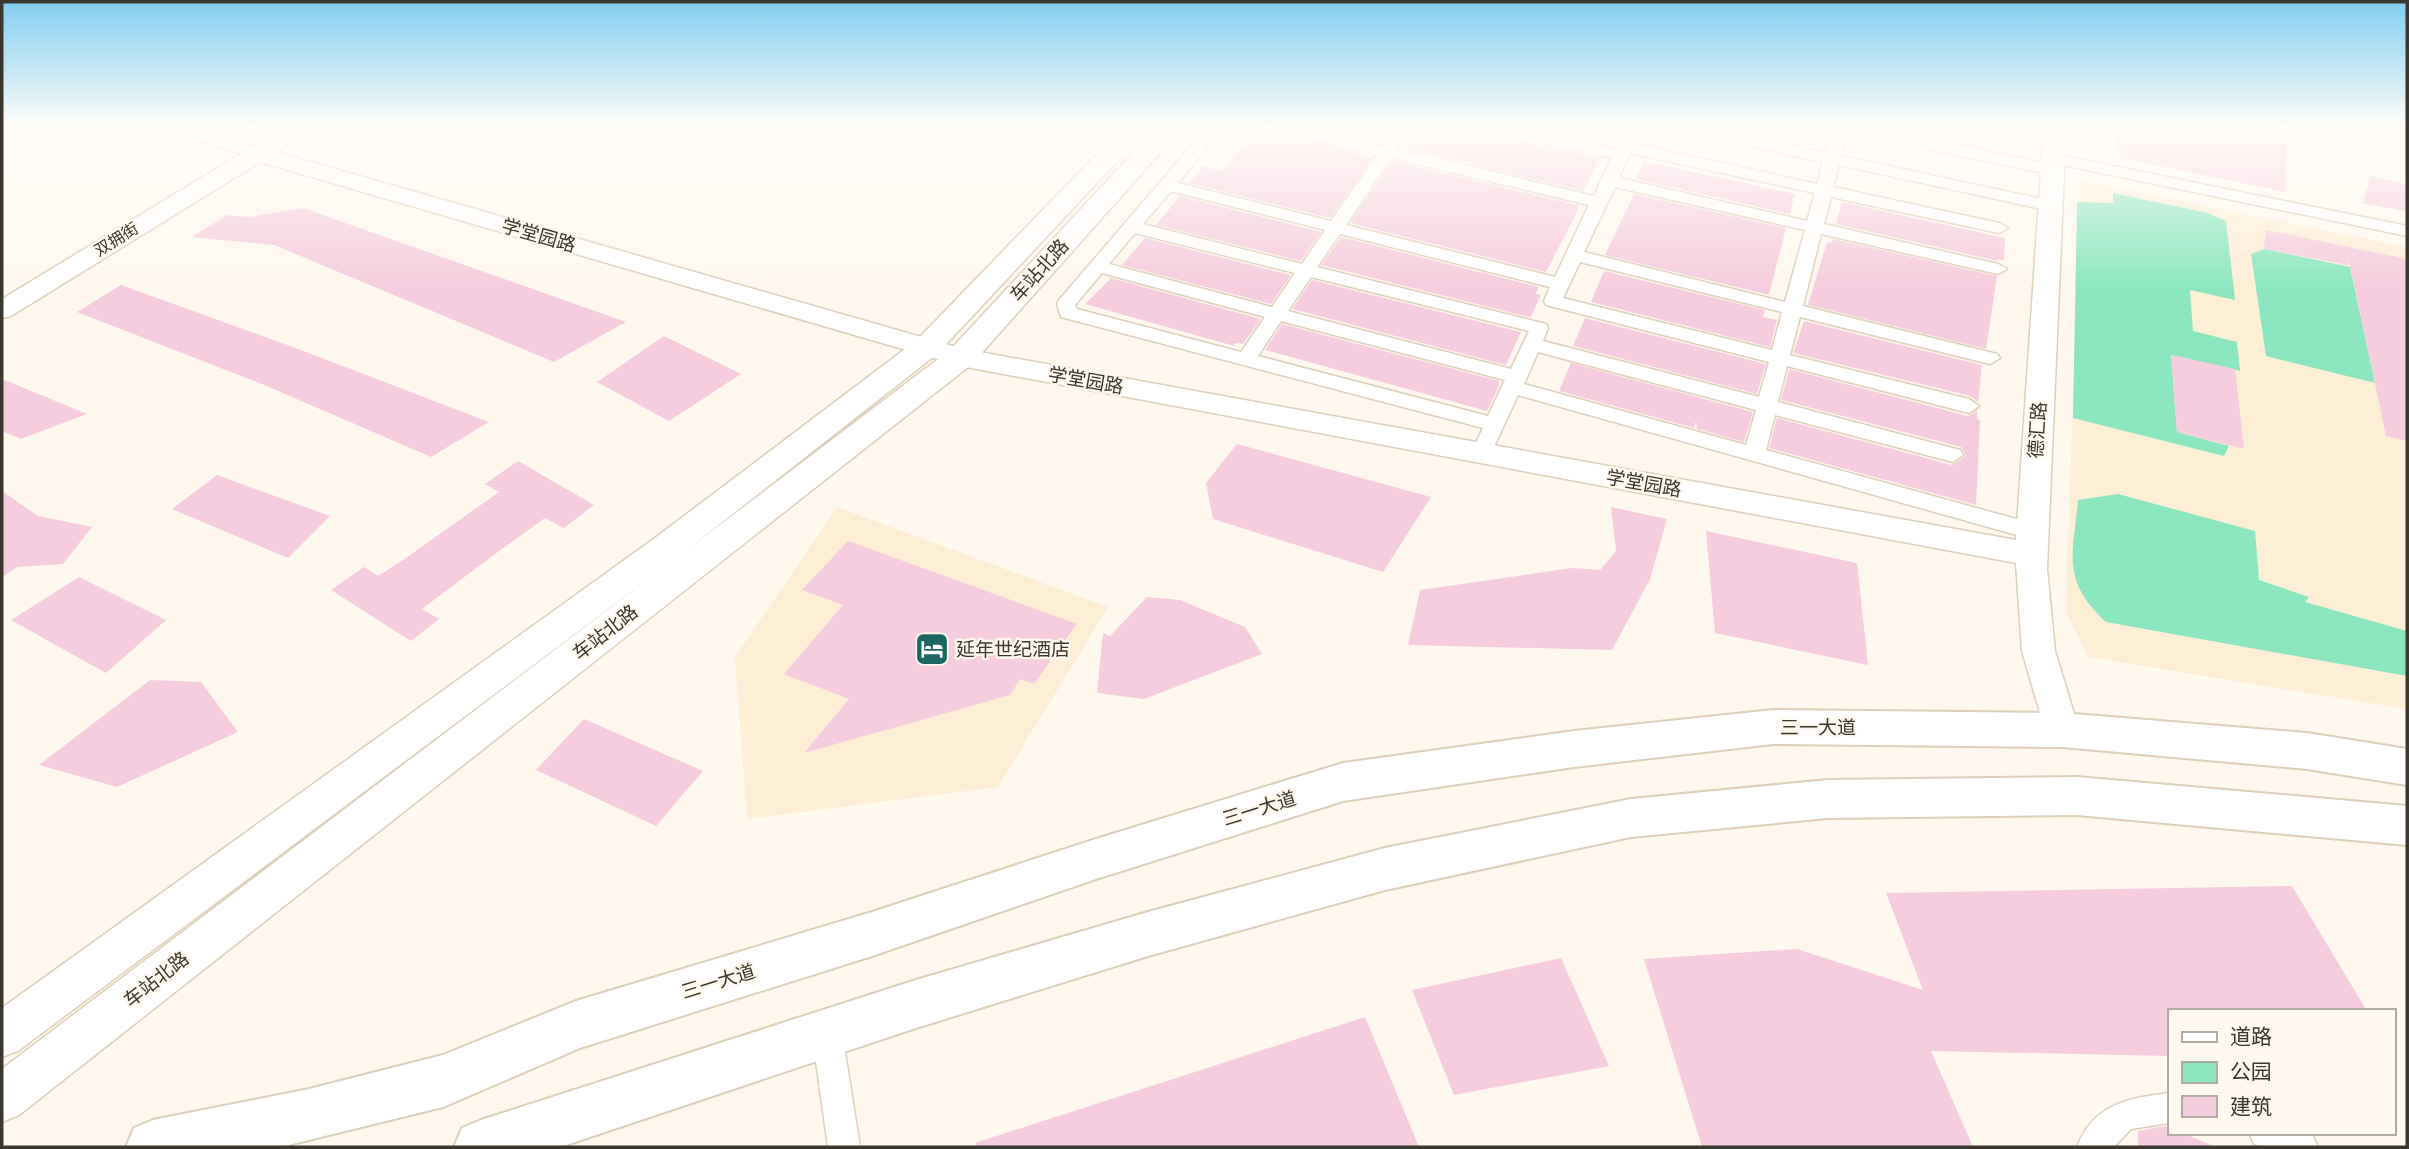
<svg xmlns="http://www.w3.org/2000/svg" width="2409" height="1149" viewBox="0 0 2409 1149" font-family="'Fira Sans','Noto Sans SC',sans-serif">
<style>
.built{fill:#fdeed6}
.green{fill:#8be6bf}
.building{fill:#f6cdde}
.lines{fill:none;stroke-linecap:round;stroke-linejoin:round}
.street-casing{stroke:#ddcfb9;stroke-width:3}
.secondary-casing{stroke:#ddcfb9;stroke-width:3}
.primary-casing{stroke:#ddcfb9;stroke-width:3}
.highway-casing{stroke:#ddcfb9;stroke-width:4}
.street{fill:#fff;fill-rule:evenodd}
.secondary{fill:#fff;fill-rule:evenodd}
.primary{fill:#fff;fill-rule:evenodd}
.highway{fill:#fff;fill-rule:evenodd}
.labels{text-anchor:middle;stroke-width:5;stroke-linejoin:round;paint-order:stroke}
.far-street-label{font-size:16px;fill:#3c372e;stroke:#fef8ef}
.street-label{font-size:19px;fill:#3c372e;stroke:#fef8ef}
.poi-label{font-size:19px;fill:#3c372e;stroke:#fef8ef;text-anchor:start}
</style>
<rect width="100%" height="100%" fill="#fef8ef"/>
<g class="built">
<path d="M2080 180 2407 247V709L2088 657 2066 612Z"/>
<path d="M837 507 1108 607 998 787 747 819 735 657Z"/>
</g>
<g class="green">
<path d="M2113 193 2208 213 2226 221 2235 300 2190 290 2193 331 2237 342 2240 371 2171 355 2177 432 2229 446 2224 456 2073 418 2077 202 2113 203Z"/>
<path d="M2264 249 2350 267 2375 383 2266 356 2251 254Z"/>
<path d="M2118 494 2255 531 2259 580 2309 597 2305 602 2407 631V676L2106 622C2061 580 2073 556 2078 500Z"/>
</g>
<g class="building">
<path d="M1259 126H1266L1373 157 1330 218 1189 183 1203 166 1222 171Z"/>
<path d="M1311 126H1393L1381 143Z"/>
<path d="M1414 126 1457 135 1458 126H1476L1486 134 1599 158 1584 191 1400 147Z"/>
<path d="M1525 126H1613L1605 144Z"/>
<path d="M2112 126H2286L2285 192 2121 158Z"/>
<path d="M1392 161 1578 205 1576 214 1546 272 1350 223Z"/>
<path d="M1644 161 1795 194 1790 214 1636 179Z"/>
<path d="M2371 176 2407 185V212L2363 203Z"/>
<path d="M1634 194 1786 228 1769 295 1605 255Z"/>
<path d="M1180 196 1321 232 1301 261 1156 225Z"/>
<path d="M1842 202 2005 238 2004 260 1998 259V261L1836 224Z"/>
<path d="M303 208 626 322 554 362 274 245 192 237 227 215 250 217Z"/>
<path d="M2266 230 2407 259V441L2386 436 2349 260 2348 265 2264 249Z"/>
<path d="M1341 237 1539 287 1536 294 1541 295 1531 317H1528L1321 265Z"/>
<path d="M1145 238 1291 275 1271 304 1122 265Z"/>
<path d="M1833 239 1997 276 1986 349 1808 305 1827 242 1832 243Z"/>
<path d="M1604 271 1765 310 1763 317 1777 320 1770 347 1591 302Z"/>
<path d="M1111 278 1261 319 1243 344 1236 343 1234 346 1085 304Z"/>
<path d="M1312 280 1521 332 1506 365 1292 309Z"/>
<path d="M121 285 293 347 489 422 431 457 262 384 77 312Z"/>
<path d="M1585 318 1766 364 1757 394 1573 346Z"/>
<path d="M1804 321 1982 365 1978 402 1970 396 1793 353Z"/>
<path d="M1282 324 1499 381V386L1487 411 1265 350Z"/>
<path d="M664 336 741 374 669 421 597 382Z"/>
<path d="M2171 355 2235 369 2244 449 2177 432Z"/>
<path d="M1571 363 1753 412 1744 442 1697 429 1696 421 1694 428 1559 391Z"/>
<path d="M1789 369 1968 416 1977 410V419L1980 420 1976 505 1769 448 1777 418 1952 465 1966 456 1961 447 1781 400Z"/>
<path d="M2 379 87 414 21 439 2 431Z"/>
<path d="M1237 444 1431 497 1383 572 1213 519 1206 483Z"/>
<path d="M518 461 594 505 564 528 545 518 491 557 422 609 439 619 411 641 331 590 364 567 378 576 403 560 499 492 485 484Z"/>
<path d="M217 475 330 516 288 558 172 509Z"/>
<path d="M2 491 38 516 92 527 63 564 17 567 2 577Z"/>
<path d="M1611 507 1667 519 1650 579 1612 650 1408 645 1420 590 1572 568 1600 570 1616 551Z"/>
<path d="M1706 531 1857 563 1868 665 1715 633Z"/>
<path d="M848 541 1077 624 1034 684 1020 679 1010 695 804 753 849 699 784 674 843 605 802 590Z"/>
<path d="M79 577 166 620 106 673 11 620Z"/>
<path d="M1147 597 1180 600 1245 627 1262 654 1144 699 1097 693 1103 633 1110 636Z"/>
<path d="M150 680 201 682 238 732 117 787 39 765Z"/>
<path d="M584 719 703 771 656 826 536 770Z"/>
<path d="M2292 886 2367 1011H2169V1056L1931 1051 1973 1147H1702L1644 959 1797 949 1923 990 1886 893Z"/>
<path d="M1561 958 1609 1066 1454 1095 1412 990Z"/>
<path d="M1365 1017 1419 1147H976L975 1143Z"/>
<path d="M2165 1126 2169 1128V1133H2183L2215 1147H2138V1131Z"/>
</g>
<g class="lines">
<g class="street-casing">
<g id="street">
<path d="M153 126H180L261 150 263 153 255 158Z"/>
<path d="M1213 126H1236L1217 136 1178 183 1331 221 1377 155 1268 126H1298L1382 146 1396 126H1412L1396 149 1594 196 1612 158 1487 131 1479 126H1511L1616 149 1627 126H1643L1635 144 1817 184 1823 162 1679 131 1671 126H1703L1826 153 1833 126H1868L2059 166 2061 170 2053 175 1847 132 1841 156 2051 201 2060 206 2051 211 1839 165 1833 187 1999 223 2008 228 1999 233 1831 197 1824 224 1998 264 2007 269 1998 274 1821 234 1803 306 1997 354 2000 358 1990 364 1800 317 1790 355 1969 399 1979 406 1969 413 1787 366 1778 402 1960 450 1963 455 1953 462 1775 415 1766 450 2031 523 2039 525 2042 531 2039 537 2031 539 1518 395 1491 453 1481 460 1471 453 1483 428 1061 317 1057 304 1059 300 1205 130ZM1630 153 1815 193 1807 221 1619 178ZM1391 158 1589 205 1555 277 1346 225ZM1615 187 1805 230 1785 302 1584 252ZM1171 191 1325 230 1302 264 1143 224ZM1135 233 1295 273 1272 307 1109 264ZM1340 234 1550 287 1544 301 1546 305 1769 362 1759 397 1543 341 1548 328 1546 324 1317 267ZM1580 262 1782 312 1772 350 1563 298ZM1102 273 1265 317 1241 352 1077 309 1075 305ZM1311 277 1529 331 1511 369 1288 311ZM1281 321 1505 380 1488 416 1258 356ZM1538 352 1756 410 1746 445 1524 384Z"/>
<path d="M1998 126H2023L2024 128 2016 133Z"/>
<path d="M2054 154 2407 226V236L2048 162 2046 159Z"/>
<path d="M827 1019 838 1023 842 1033 860 1147H828L812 1033 816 1023Z"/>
<path d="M2169 1093V1123L2131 1129 2114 1147H2077C2093 1104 2129 1098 2169 1093Z"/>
<path d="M2249 1133H2307L2313 1136 2318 1147H2262L2254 1144Z"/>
</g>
</g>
<g class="secondary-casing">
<path id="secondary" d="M287 126H314L276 152 963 349 2016 540 2044 126H2066L2047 569 2055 651 2079 730 2074 740 2062 744 2050 740 2045 730 2022 651 2016 563 961 366 260 162 11 316 2 318V299Z"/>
</g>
<g class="primary-casing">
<path id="primary" d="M1124 126H1150L937 354 683 553 950 350 1158 126H1184L972 364 19 1115 2 1122V1069L668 564 18 1051 2 1057V1008L655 538 917 340Z"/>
</g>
<g class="highway-casing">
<g id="highway">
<path d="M1773 710 2062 713 2307 733 2407 749V785L2307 769 2062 747 1773 744 1574 767 1343 801 1096 879 872 956 580 1048 443 1107 280 1147H126L134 1128 153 1120 309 1089 443 1055 576 1001 872 912 1096 839 1343 763 1574 731Z"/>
<path d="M2077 777 2407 806V845L2077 815 1828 818 1631 837 1385 890 1148 956 916 1028 560 1147H454L462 1128 481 1120 916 980 1148 912 1385 848 1631 799 1828 780Z"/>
</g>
</g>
<use href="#street" class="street"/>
<use href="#secondary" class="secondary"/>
<use href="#primary" class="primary"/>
<use href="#highway" class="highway"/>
</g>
<linearGradient id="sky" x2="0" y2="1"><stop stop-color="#81cdf0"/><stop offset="0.44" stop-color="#fffcf8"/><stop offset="1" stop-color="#fffcf8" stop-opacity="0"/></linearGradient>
<rect width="2409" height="287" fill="url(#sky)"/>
<defs>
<g id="hotel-square" transform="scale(1.75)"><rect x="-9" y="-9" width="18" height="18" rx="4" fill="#1c6761" stroke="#fef8ef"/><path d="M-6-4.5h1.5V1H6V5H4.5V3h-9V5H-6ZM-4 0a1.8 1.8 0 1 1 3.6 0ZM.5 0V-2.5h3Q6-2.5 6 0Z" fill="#fff"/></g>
</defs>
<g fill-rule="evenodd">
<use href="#hotel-square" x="932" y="649"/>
</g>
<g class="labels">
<g class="far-street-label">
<text transform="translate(116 239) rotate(-32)" y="6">双拥街</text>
</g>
<g class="street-label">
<text transform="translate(539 235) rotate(16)" y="7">学堂园路</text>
<text transform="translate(1039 270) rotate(-48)" y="7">车站北路</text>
<text transform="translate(1086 380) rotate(10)" y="7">学堂园路</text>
<text transform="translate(2037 430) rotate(-86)" y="7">德汇路</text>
<text transform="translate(1644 483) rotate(10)" y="7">学堂园路</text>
<text transform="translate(605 632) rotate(-38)" y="7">车站北路</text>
<text x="1818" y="734">三一大道</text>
<text transform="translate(1259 808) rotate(-17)" y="7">三一大道</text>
<text transform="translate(156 979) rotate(-38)" y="7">车站北路</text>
<text transform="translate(718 981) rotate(-17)" y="7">三一大道</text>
</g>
<g class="poi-label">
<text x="956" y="656">延年世纪酒店</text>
</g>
</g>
<rect width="2409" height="1149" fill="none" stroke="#3c372e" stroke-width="7"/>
<rect x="2168" y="1009" width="228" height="126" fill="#fef8ef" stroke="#b0aba2" stroke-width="2"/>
<rect x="2182" y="1032" width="35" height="10" fill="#ffffff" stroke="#b0aba2" stroke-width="2"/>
<text x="2230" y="1044" font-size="21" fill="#3c372e">道路</text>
<rect x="2182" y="1062" width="35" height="21" fill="#8be6bf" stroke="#b0aba2" stroke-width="2"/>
<text x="2230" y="1079" font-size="21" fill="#3c372e">公园</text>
<rect x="2182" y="1096" width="35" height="21" fill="#f6cdde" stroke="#b0aba2" stroke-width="2"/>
<text x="2230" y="1114" font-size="21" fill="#3c372e">建筑</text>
</svg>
